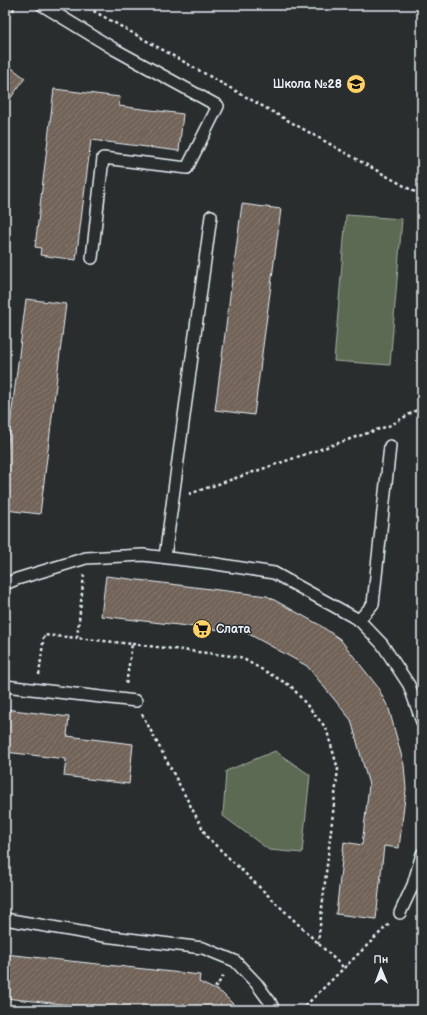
<svg xmlns="http://www.w3.org/2000/svg" width="427" height="1015" viewBox="0 0 427 1015" font-family="'Balsamiq Sans',sans-serif">
<style>
.green{fill:#5d6b53;stroke:#a2aea6}
.building{fill:url(#building-hatch);stroke:#e8f1f8}
.lines{fill:none;stroke-linecap:round;stroke-linejoin:round}
.service-casing{stroke:#e8f1f8;stroke-width:14}
.path{stroke:#e8f1f8;stroke-width:2.5;stroke-dasharray:3 3;stroke-linecap:butt}
.service{stroke:#2a2d2e;stroke-width:11}
.labels{text-anchor:middle;stroke-width:3;stroke-linejoin:round;paint-order:stroke}
.poi-label{font-size:12px;font-weight:bold;fill:#e8f1f8;stroke:#2a2d2e;text-anchor:end}
</style>
<defs>
<pattern id="building-hatch" width="6" height="6" patternUnits="userSpaceOnUse"><rect width="6" height="6" fill="#726359"/><path d="M-1 1l2-2M0 6l6-6M5 7l2-2" fill="none" stroke="#867a72"/></pattern>
</defs>
<rect width="100%" height="100%" fill="#2a2d2e"/>
<filter id="ink" filterUnits="userSpaceOnUse"><feTurbulence type="fractalNoise" baseFrequency=".025" numOctaves="2"/><feDisplacementMap in="SourceGraphic" scale="8" xChannelSelector="R" yChannelSelector="G"/><feConvolveMatrix kernelMatrix="1 2 1 2 8 2 1 2 1" color-interpolation-filters="sRGB"/></filter>
<g filter="url(#ink)">
<g class="green">
<path d="M346 215 402 219 390 365 334 361Z"/>
<path d="M275 751 310 775 302 853 269 850 223 816 226 771Z"/>
</g>
<g class="building">
<path d="M5 63 25 78 5 106Z"/>
<path d="M54 89 120 97 119 106 183 114 179 151 91 140 76 260 40 255 41 248 35 247Z"/>
<path d="M242 204 281 209 254 415 215 410Z"/>
<path d="M26 299 66 304 40 514 5 510V466Z"/>
<path d="M106 576 267 596 318 624 340 639 377 686 389 709 404 765 406 789 399 848 384 846 376 919 336 914 344 842 362 845 369 785 351 720 307 666 247 633 101 616Z"/>
<path d="M5 709 69 717 67 736 133 744 129 784 64 776 66 759 5 752Z"/>
<path d="M5 954 200 975 199 982 222 993 239 1010H118L5 998Z"/>
</g>
<g class="lines">
<g class="service-casing">
<g id="service">
<path d="M42 5 114 49 218 106 187 168 103 158 92 258"/>
<path d="M165 557 211 216"/>
<path d="M5 584 17 579 86 558 143 555 210 563 274 573 359 620 382 644 409 685 422 722"/>
<path d="M359 620 373 604 390 446"/>
<path d="M5 686 136 701"/>
<path d="M400 913 413 885 422 854"/>
<path d="M5 919 104 936 203 948 235 961 256 983 270 1002 274 1010"/>
</g>
</g>
<g class="path">
<path d="M83 5 422 196"/>
<path d="M5 20 17 5"/>
<path d="M189 494 391 425 422 407"/>
<path d="M84 575 77 638 132 644 126 685"/>
<path d="M132 644 240 657 291 686 326 728 338 769 318 943"/>
<path d="M39 675 44 635 77 638"/>
<path d="M142 714 207 837 344 968"/>
<path d="M215 988 225 974"/>
<path d="M301 1010 390 923"/>
</g>
<use href="#service" class="service"/>
</g>
</g>
<defs>
<g id="school-disc" transform="scale(1)"><circle r="9.5" fill="#ffd166" stroke="#2a2d2e"/><path d="M0-5L7-2L0 1L-7-2ZM-4 1L0 2.5L4 1V4Q0 6-4 4Z" fill="#111"/></g>
<g id="supermarket-disc" transform="scale(1)"><circle r="9.5" fill="#ffd166" stroke="#2a2d2e"/><path d="M-6-5.5h2.5l.6 2H6L4.5 2H-2.5L-4.4-4H-6ZM-1.5 3.2a1.3 1.3 0 1 0 .1 0ZM3 3.2a1.3 1.3 0 1 0 .1 0Z" fill="#111"/></g>
</defs>
<g fill-rule="evenodd">
<use href="#school-disc" x="356" y="84"/>
<use href="#supermarket-disc" x="202" y="629"/>
</g>
<g class="labels">
<g class="poi-label">
<text x="342" y="88">Школа №28</text>
<text x="216" y="633" text-anchor="start">Слата</text>
</g>
</g>
<rect width="427" height="1015" fill="none" stroke="#2a2d2e" stroke-width="20"/>
<rect x="10" y="10" width="407" height="995" fill="none" stroke="#e8f1f8" stroke-width="1.5" filter="url(#ink)"/>
<g transform="translate(381 969) rotate(359)" stroke="#2a2d2e" stroke-width="3" paint-order="stroke">
<path d="M0-3L7 15L0 10L-7 15Z" fill="#e8f1f8"/>
<text y="-6" font-size="11" font-weight="bold" text-anchor="middle" fill="#e8f1f8">Пн</text>
</g>
</svg>
